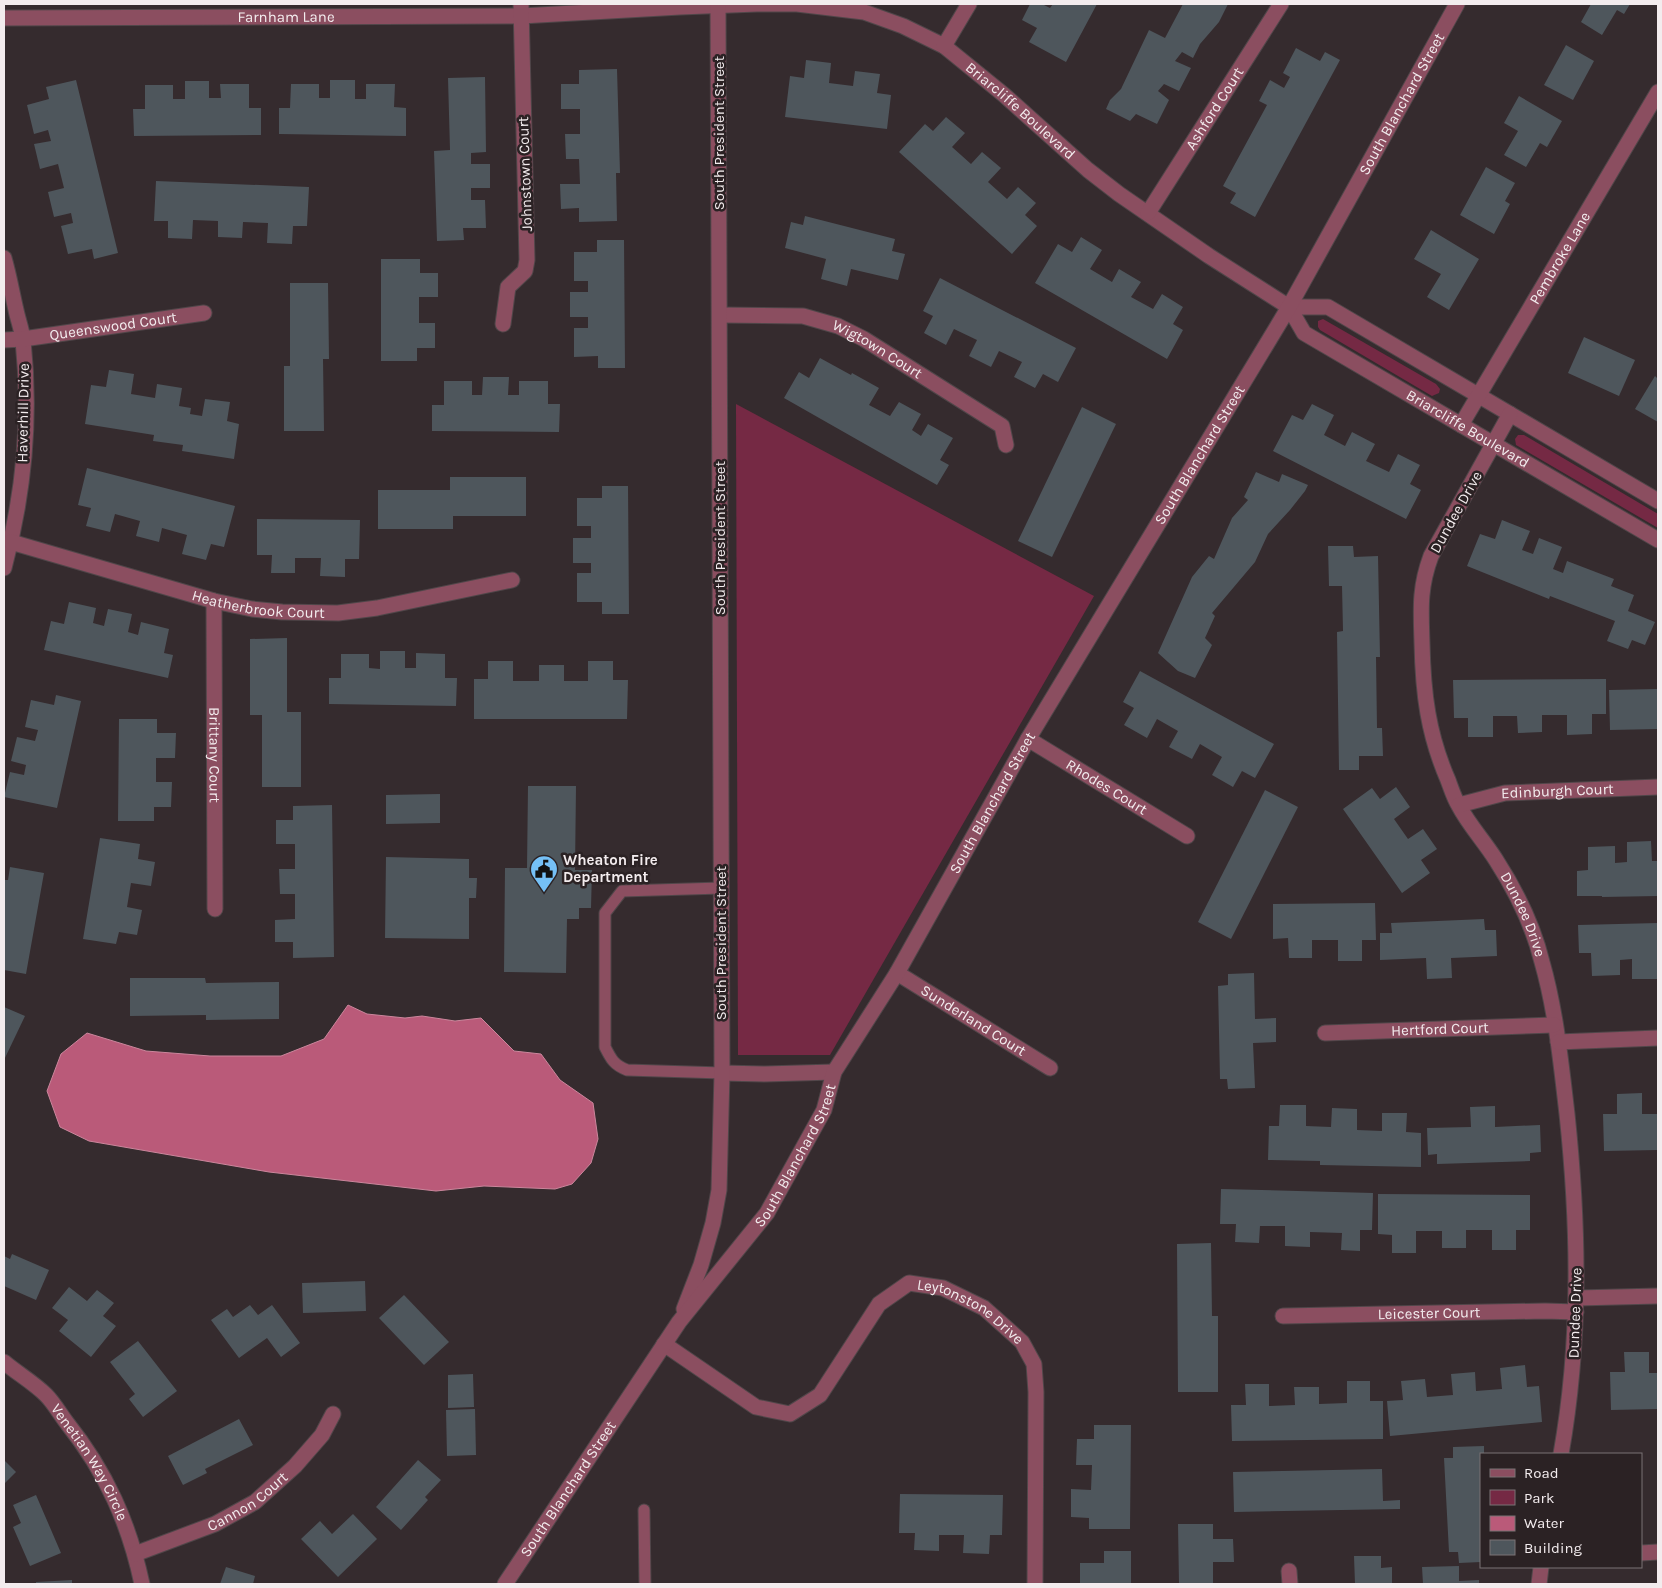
<svg xmlns="http://www.w3.org/2000/svg" width="1662" height="1588" viewBox="0 0 1662 1588" font-family="Karla,sans-serif">
<style>
.green{fill:#752944}
.water{fill:#ba5a79;stroke:#cb869c}
.building{fill:#4e565c}
.lines{fill:none;stroke-linecap:round;stroke-linejoin:round}
.lane-casing{stroke:#504649;stroke-width:13}
.street-casing{stroke:#504649;stroke-width:17}
.lane{stroke:#8b4e60;stroke-width:11}
.street{stroke:#8b4e60;stroke-width:15}
.labels{text-anchor:middle;stroke-width:5;stroke-linejoin:round;paint-order:stroke}
.street-label{font-size:15px;fill:#f3ecee;stroke:#2b2224}
.poi-label{font-size:15px;font-weight:bold;fill:#f3ecee;stroke:#2b2224;text-anchor:start}
</style>
<rect width="100%" height="100%" fill="#352b2e"/>
<g class="green">
<path d="M1323 319 1436 384 1440 389 1439 393 1432 396 1320 330 1318 327V321Z"/>
<path d="M736 404 1094 596 830 1055H738Z"/>
<path d="M1518 435H1524L1658 514V528L1516 445 1515 439Z"/>
</g>
<path class="water" d="M348 1005 367 1014 405 1018 422 1016 455 1021 481 1018 514 1051 541 1054 560 1080 593 1103 598 1139 591 1163 572 1184 555 1189 484 1186 436 1191 269 1172 89 1141 60 1127 47 1091 61 1054 87 1033 146 1051 210 1056H281L324 1039Z"/>
<g class="building">
<path d="M1030 4H1042L1050 8 1053 4H1097L1066 62 1029 42 1037 28 1022 20Z"/>
<path d="M1183 4H1228L1219 22 1200 44 1193 58 1182 52 1175 61 1191 68 1179 91 1164 84 1158 91 1169 100 1157 124 1136 114 1130 121 1106 109 1110 100 1121 89 1149 30 1165 38Z"/>
<path d="M1591 4H1630L1624 14 1617 10 1602 35 1581 22Z"/>
<path d="M1566 45 1594 61 1573 100 1544 85Z"/>
<path d="M1296 48 1320 61 1325 52 1340 60 1255 217 1230 203 1236 193 1223 186 1267 105 1259 101 1270 80 1284 88 1290 77 1283 73Z"/>
<path d="M806 60 831 63 829 83 853 86 855 71 880 74 877 93 891 95 887 129 785 117 790 76 804 78Z"/>
<path d="M617 69 620 173H616L617 221 579 222V208L561 209 560 184H580L579 159H566L565 134H580V109H561V84H579V70Z"/>
<path d="M485 77 486 152 471 153V164H490V188H471V200H485L486 228H463L464 240 437 241 434 151 450 150 448 78Z"/>
<path d="M76 80 118 253 94 259 92 249 68 254 61 226 73 223 71 213 54 217 48 192 64 188 58 164 40 169 34 144 51 141 48 130 34 134 27 105 49 99 46 87Z"/>
<path d="M330 80H355V99H366V84H395L394 107 406 108V136L279 134V108H290L291 84H319V98H330Z"/>
<path d="M185 81H209V98H221L220 84H249V108H261V135L134 136 133 109H145V85H173V99H185Z"/>
<path d="M1519 96 1562 121 1547 147 1540 143 1526 167 1504 155 1518 131 1504 123Z"/>
<path d="M946 117 965 133 952 147 971 164 982 152 1001 168 988 182 1007 199 1018 187 1036 203 1025 215 1037 226 1012 254 899 152 925 124 933 131Z"/>
<path d="M1486 167 1515 183 1505 201 1510 204 1494 234 1460 215Z"/>
<path d="M156 181 309 187 307 226H293L292 244 267 243 268 223 243 222 242 238 218 237V221L193 220 192 239 168 238V221H154Z"/>
<path d="M805 216 895 239 892 251 905 254 898 280 851 269 847 286 821 279 826 259 785 248 791 222 803 225Z"/>
<path d="M1431 230 1479 259 1449 310 1427 297 1441 274 1414 259Z"/>
<path d="M1081 237 1102 250 1090 269 1112 282 1119 269 1141 282 1131 297 1153 309 1162 294 1183 307 1173 324 1183 330 1167 359 1035 283 1058 244 1072 252Z"/>
<path d="M597 240H624L625 368H598V356L574 357V328H588V317H570V292H588V281H574V252H597Z"/>
<path d="M381 259H420V273H438V297H419V323H435V348H417V361H381Z"/>
<path d="M940 278 1076 348 1058 382 1043 374 1035 388 1014 377 1022 362 999 351 991 367 969 356 977 340 954 329 946 345 924 333 933 316 923 311Z"/>
<path d="M290 283H328L329 359H323L324 431H284V366H290Z"/>
<path d="M1584 337 1635 360 1619 396 1568 373Z"/>
<path d="M820 358 851 375 852 373 879 388 869 405 890 416 899 402 921 414 912 430 921 436 928 424 953 438 940 460 949 465 937 485 784 398 799 372 809 378Z"/>
<path d="M109 370 134 374 131 394 155 398 157 384 182 388 179 406 191 408 190 414 202 416 205 399 230 402 227 421 239 424 234 459 182 451 183 445 153 441 154 435 85 424 91 385 106 387Z"/>
<path d="M1655 376 1658 379V422L1635 409Z"/>
<path d="M483 377H509L508 395H519V381H548V404H560L559 432 432 431V405H444V381H472V395H482Z"/>
<path d="M1312 404 1334 415 1324 435 1345 446 1352 432 1375 444 1366 461 1389 472 1398 454 1420 465 1410 484 1421 490 1406 519 1273 451 1292 415 1303 420Z"/>
<path d="M1082 407 1116 424 1052 557 1018 541Z"/>
<path d="M87 468 235 506 224 547 211 544 206 560 182 554 187 535 162 528 159 542 136 536 140 521 115 514 110 532 86 526 91 508 78 505Z"/>
<path d="M1256 472 1279 482 1282 474 1308 485 1305 491 1290 510 1268 534 1255 562 1212 613 1215 616 1205 638 1212 645 1195 678 1178 671 1158 653 1192 577 1209 556 1214 559 1232 518 1248 500 1244 497Z"/>
<path d="M450 477H526V516H453V529H378V490H450Z"/>
<path d="M602 486H628L629 614H602V602H577V573H591V563H573V538H591V526H577V498H602Z"/>
<path d="M257 519 360 520 359 559H345V577L320 576 321 558H295V573H271L272 555H257Z"/>
<path d="M1502 520 1530 531 1522 550 1533 554 1539 538 1562 547 1553 569 1563 573 1567 561 1614 579 1611 586 1634 595 1628 611 1655 622 1645 645 1632 640 1628 649 1607 641 1615 621 1550 596 1549 599 1467 566 1480 534 1495 539Z"/>
<path d="M1328 546H1353L1354 557 1378 556 1380 657H1376L1377 728H1382L1383 756H1359V770H1339L1337 632 1343 631 1342 586H1329Z"/>
<path d="M69 602 96 608 93 623 104 626 108 609 132 614 128 632 138 635 141 622 169 629 164 653 173 655 168 678 44 650 51 621 64 624Z"/>
<path d="M287 638V712H301V787H262V715H250V639Z"/>
<path d="M380 651H405V668H416V653L445 654V678H457L456 706 329 704V678H341V654H369V668L380 669Z"/>
<path d="M488 661H513V681H539V665H564V681H588V661H613V680H628L627 719H474V679H488Z"/>
<path d="M1140 671 1274 744 1255 778 1242 771 1233 787 1212 775 1222 757 1200 744 1192 759 1169 747 1178 731 1157 719 1147 738 1124 725 1134 708 1123 702Z"/>
<path d="M1606 679V714H1592V734L1567 735V715H1542V732L1518 733 1517 716H1493V737H1468V718H1454L1453 680Z"/>
<path d="M1658 689V729L1610 730 1609 690Z"/>
<path d="M56 695 81 701 57 808 4 797 10 772 24 775 26 765 11 761 17 737 35 741 38 730 25 727 31 700 54 705Z"/>
<path d="M119 719H157V733H176L175 758H156V782H172L171 807H154V821H118Z"/>
<path d="M528 786H576L575 870H592L591 908H579V919H567L566 973 504 972 505 868H527Z"/>
<path d="M1396 787 1410 807 1394 819 1408 839 1423 829 1437 849 1421 860 1430 873 1402 893 1343 809 1372 788 1380 799Z"/>
<path d="M1265 790 1298 807 1231 939 1198 922Z"/>
<path d="M440 794V823L386 824V795Z"/>
<path d="M332 805 334 957 293 958V942H275V920L295 919V894H280L279 869H295V844H276V820H293V806Z"/>
<path d="M100 838 140 844 138 859 155 862 151 886 131 883 127 907 142 910 137 935 119 932 116 944 83 939Z"/>
<path d="M1651 841 1652 861H1658V896L1602 897V896H1577V871L1588 870V847L1615 846V863L1627 862V842Z"/>
<path d="M386 857 469 859V878H477L476 898H469V939L385 938Z"/>
<path d="M10 867 44 873 26 974 4 970V880H8Z"/>
<path d="M1375 903 1376 940H1362V961H1338V940H1312V958H1289L1288 938 1273 939V904Z"/>
<path d="M1484 919 1485 930H1496L1497 956 1451 958 1452 978 1427 979 1426 958 1380 960V933H1392L1391 923Z"/>
<path d="M1658 923 1657 979H1632V959L1620 960V975L1592 976 1591 953H1579L1578 925Z"/>
<path d="M1254 973 1255 1019 1276 1018V1042L1253 1043 1255 1088 1228 1089 1227 1079H1220L1218 986 1228 985V974Z"/>
<path d="M130 978H205L206 983 279 982V1019L206 1020V1015L130 1016Z"/>
<path d="M4 1007 25 1016 4 1060Z"/>
<path d="M1642 1093V1114H1658V1150L1604 1151 1603 1114H1617V1094Z"/>
<path d="M1280 1105H1306V1126L1331 1127 1332 1108 1357 1109V1130L1382 1131V1113H1407L1406 1132 1421 1133V1167L1320 1165V1161L1268 1160 1269 1126H1279Z"/>
<path d="M1495 1106V1127L1540 1125 1541 1152 1530 1153V1161L1437 1164V1154L1428 1155 1427 1128 1471 1127 1470 1107Z"/>
<path d="M1221 1189 1373 1193 1372 1230H1360V1251L1341 1250 1342 1233 1310 1232V1247L1285 1246V1226H1260L1259 1243 1235 1242 1236 1224H1220Z"/>
<path d="M1378 1194 1530 1195V1230H1516V1250H1492V1230H1466V1248H1442V1231H1416V1253H1392V1235L1378 1234Z"/>
<path d="M1211 1243 1212 1316H1218V1392H1178L1177 1244Z"/>
<path d="M12 1254 49 1270 36 1300 4 1286V1256L10 1259Z"/>
<path d="M365 1281 366 1311 303 1313 302 1283Z"/>
<path d="M69 1287 87 1301 97 1290 114 1303 103 1316 116 1326 91 1357 59 1331 68 1320 52 1308Z"/>
<path d="M404 1295 449 1342 424 1365 379 1318Z"/>
<path d="M250 1305 258 1315 272 1305 300 1343 281 1357 267 1338 239 1358 211 1320 227 1309 233 1317Z"/>
<path d="M138 1341 177 1391 143 1417 129 1399 135 1394 110 1362Z"/>
<path d="M1624 1352H1649V1373H1658V1409L1611 1410 1610 1372H1625Z"/>
<path d="M1525 1365 1527 1387 1539 1386 1542 1422 1390 1436 1387 1401 1403 1400 1401 1381 1425 1379 1427 1397 1453 1395 1451 1374 1475 1372 1476 1391 1502 1389 1500 1368Z"/>
<path d="M473 1374 474 1407 448 1408V1375Z"/>
<path d="M1347 1381H1370V1401H1383V1439L1232 1441 1231 1405H1246L1245 1384H1269V1406L1295 1405 1294 1387H1319V1404L1347 1403Z"/>
<path d="M475 1409 476 1455 447 1456 446 1410Z"/>
<path d="M239 1419 253 1445 205 1469 207 1473 183 1485 168 1456Z"/>
<path d="M1094 1425H1131L1130 1529H1089V1518L1071 1517V1489L1091 1490 1092 1465H1076L1077 1439H1094Z"/>
<path d="M1484 1446V1454H1481V1562L1459 1563 1458 1552H1449L1444 1458H1453V1447Z"/>
<path d="M4 1460 16 1472 4 1484Z"/>
<path d="M418 1460 441 1480 425 1497 428 1500 401 1530 376 1507Z"/>
<path d="M1382 1469 1383 1501 1400 1500V1509L1234 1512 1233 1472Z"/>
<path d="M900 1494 1003 1495 1002 1535H990L989 1554 963 1553 964 1535H939V1551L914 1550 915 1533H899Z"/>
<path d="M36 1495 61 1553 30 1566 13 1527 21 1523 13 1505Z"/>
<path d="M353 1514 377 1539 338 1577 301 1539 320 1521 332 1534Z"/>
<path d="M1178 1524H1213V1539H1233L1234 1562H1213V1584H1179Z"/>
<path d="M1104 1551H1131V1584H1080V1563H1104Z"/>
<path d="M1354 1556H1381V1568L1392 1567V1584H1355Z"/>
<path d="M1459 1566V1581L1479 1580V1584H1423L1422 1567Z"/>
<path d="M226 1567 255 1576 253 1584H220Z"/>
<path d="M72 1580V1584H36V1582Z"/>
</g>
<g class="lines">
<g class="lane-casing">
<g id="lane">
<path d="M721 888 622 891 605 913V1047C611 1059 614 1065 627 1070L722 1073"/>
<path d="M644 1510 645 1584"/>
</g>
</g>
<g class="street-casing">
<g id="street">
<path id="s1" d="M4 18 521 16 680 7 757 4H797L864 12 903 26 944 46 1003 94 1088 170 1119 194 1209 256 1289 307 1304 333 1658 540"/>
<path d="M944 46 969 4"/>
<path id="s2" d="M1148 213 1281 4"/>
<path d="M4 258C9 275 12 293 16 310 18 320 22 330 23 340 31 416 24 494 4 568"/>
<path d="M1289 307H1328L1658 501"/>
<path id="s3" d="M720 315 803 316 838 326 864 339 1002 426 1006 445"/>
<path d="M503 324 508 287 525 271 527 260 521 4"/>
<path id="s4" d="M4 340 23 339 204 313"/>
<path id="s5" d="M1510 414 1431 556C1419 588 1421 610 1422 643 1423 693 1428 734 1448 780 1451 788 1454 798 1459 806 1469 825 1484 841 1496 860 1516 891 1533 925 1542 962 1556 1011 1561 1063 1567 1114 1579 1228 1581 1341 1561 1454"/>
<path id="s6" d="M1461 425 1658 92"/>
<path id="s7" d="M11 542 214 601 252 609 282 612 338 613 377 608 512 580"/>
<path id="s8" d="M214 601 215 909"/>
<path id="s9" d="M1028 739 1187 836"/>
<path id="s10" d="M1459 805 1505 793 1658 787"/>
<path id="s11" d="M897 973 1050 1068"/>
<path id="s12" d="M1325 1033 1554 1025"/>
<path d="M1558 1042 1658 1038"/>
<path d="M722 1073 765 1074 834 1072"/>
<path d="M1577 1298 1658 1296"/>
<path d="M684 1309 701 1265 713 1223 719 1190 722 1073 718 4"/>
<path id="s13" d="M1283 1316 1545 1311 1576 1312"/>
<path id="s14" d="M664 1344 756 1407 790 1414 820 1395 879 1304 909 1283 943 1288 984 1308 1022 1342 1034 1364 1036 1392 1035 1584"/>
<path id="s15" d="M4 1362C17 1373 34 1383 46 1395 54 1403 60 1414 67 1423 106 1472 129 1523 142 1584"/>
<path d="M1641 1553 1658 1552"/>
<path id="s16" d="M135 1554 215 1524 255 1502 295 1466 322 1435 333 1414"/>
<path d="M1289 1571 1290 1584"/>
<path id="s17" d="M505 1584 679 1322 767 1213 824 1110 834 1072 897 973 1028 739 1289 307 1457 4"/>
<path d="M1539 1584 1541 1567"/>
</g>
</g>
<use href="#lane" class="lane"/>
<use href="#street" class="street"/>
</g>
<defs>
<g id="civic-pin" transform="scale(1.4375)"><path d="M0 17L-7.5 6A9.5 9.5 0 1 1 7.5 6Z" fill="#75c0f6" stroke="#2b2224"/><path d="M-.6-6.5H3V-4.5H.6V-3L4-1V1h2V6H-6V1h2V-1L-.6-3ZM-1.2 2.5V6h2.4V2.5Z" fill="#111"/></g>
</defs>
<g fill-rule="evenodd">
<use href="#civic-pin" x="544" y="869"/>
</g>
<g class="labels">
<g class="street-label">
<text dy="5" stroke="none"><textPath href="#s1" startOffset="282">Farnham Lane</textPath></text>
<text dy="5" stroke="none"><textPath href="#s17" startOffset="1734">South Blanchard Street</textPath></text>
<text dy="5" stroke="none"><textPath href="#s2" startOffset="124">Ashford Court</textPath></text>
<text dy="5" stroke="none"><textPath href="#s1" startOffset="1048">Briarcliffe Boulevard</textPath></text>
<text transform="translate(719 133) rotate(-90)" y="5">South President Street</text>
<text transform="translate(525 174) rotate(-92)" y="5">Johnstown Court</text>
<text dy="5" stroke="none"><textPath href="#s6" startOffset="194">Pembroke Lane</textPath></text>
<text dy="5" stroke="none"><textPath href="#s4" startOffset="110">Queenswood Court</textPath></text>
<text dy="5" stroke="none"><textPath href="#s3" startOffset="165">Wigtown Court</textPath></text>
<text transform="translate(23 413) rotate(-89)" y="5">Haverhill Drive</text>
<text dy="5" stroke="none"><textPath href="#s1" startOffset="1601">Briarcliffe Boulevard</textPath></text>
<text dy="5" stroke="none"><textPath href="#s17" startOffset="1329">South Blanchard Street</textPath></text>
<text transform="translate(1456 512) rotate(-61)" y="5">Dundee Drive</text>
<text transform="translate(720 538) rotate(-90)" y="5">South President Street</text>
<text dy="5" stroke="none"><textPath href="#s7" startOffset="256">Heatherbrook Court</textPath></text>
<text dy="5" stroke="none"><textPath href="#s8" startOffset="154">Brittany Court</textPath></text>
<text dy="5" stroke="none"><textPath href="#s9" startOffset="92">Rhodes Court</textPath></text>
<text dy="5" stroke="none"><textPath href="#s10" startOffset="100">Edinburgh Court</textPath></text>
<text dy="5" stroke="none"><textPath href="#s17" startOffset="924">South Blanchard Street</textPath></text>
<text dy="5" stroke="none"><textPath href="#s5" startOffset="546">Dundee Drive</textPath></text>
<text transform="translate(721 943) rotate(-90)" y="5">South President Street</text>
<text dy="5" stroke="none"><textPath href="#s11" startOffset="90">Sunderland Court</textPath></text>
<text dy="5" stroke="none"><textPath href="#s12" startOffset="115">Hertford Court</textPath></text>
<text dy="5" stroke="none"><textPath href="#s17" startOffset="519">South Blanchard Street</textPath></text>
<text dy="5" stroke="none"><textPath href="#s13" startOffset="146">Leicester Court</textPath></text>
<text transform="translate(1575 1313) rotate(-88)" y="5">Dundee Drive</text>
<text dy="5" stroke="none"><textPath href="#s14" startOffset="396">Leytonstone Drive</textPath></text>
<text dy="5" stroke="none"><textPath href="#s15" startOffset="134">Venetian Way Circle</textPath></text>
<text dy="5" stroke="none"><textPath href="#s17" startOffset="114">South Blanchard Street</textPath></text>
<text dy="5" stroke="none"><textPath href="#s16" startOffset="125">Cannon Court</textPath></text>
</g>
<g class="poi-label">
<text x="563" y="865">Wheaton Fire<tspan x="563" dy="17">Department</tspan></text>
</g>
</g>
<rect width="1662" height="1588" fill="none" stroke="#f3ecee" stroke-width="10"/>
<rect x="1480" y="1453" width="162" height="115" fill="#2b2224" stroke="#7b7375"/>
<rect x="1490" y="1469" width="25" height="8" fill="#8b4e60" stroke="#7b7375"/>
<text x="1524" y="1478" font-size="15" fill="#f3ecee">Road</text>
<rect x="1490" y="1490" width="25" height="15" fill="#752944" stroke="#7b7375"/>
<text x="1524" y="1503" font-size="15" fill="#f3ecee">Park</text>
<rect x="1490" y="1516" width="25" height="15" fill="#ba5a79" stroke="#7b7375"/>
<text x="1524" y="1528" font-size="15" fill="#f3ecee">Water</text>
<rect x="1490" y="1540" width="25" height="15" fill="#4e565c" stroke="#7b7375"/>
<text x="1524" y="1553" font-size="15" fill="#f3ecee">Building</text>
</svg>
